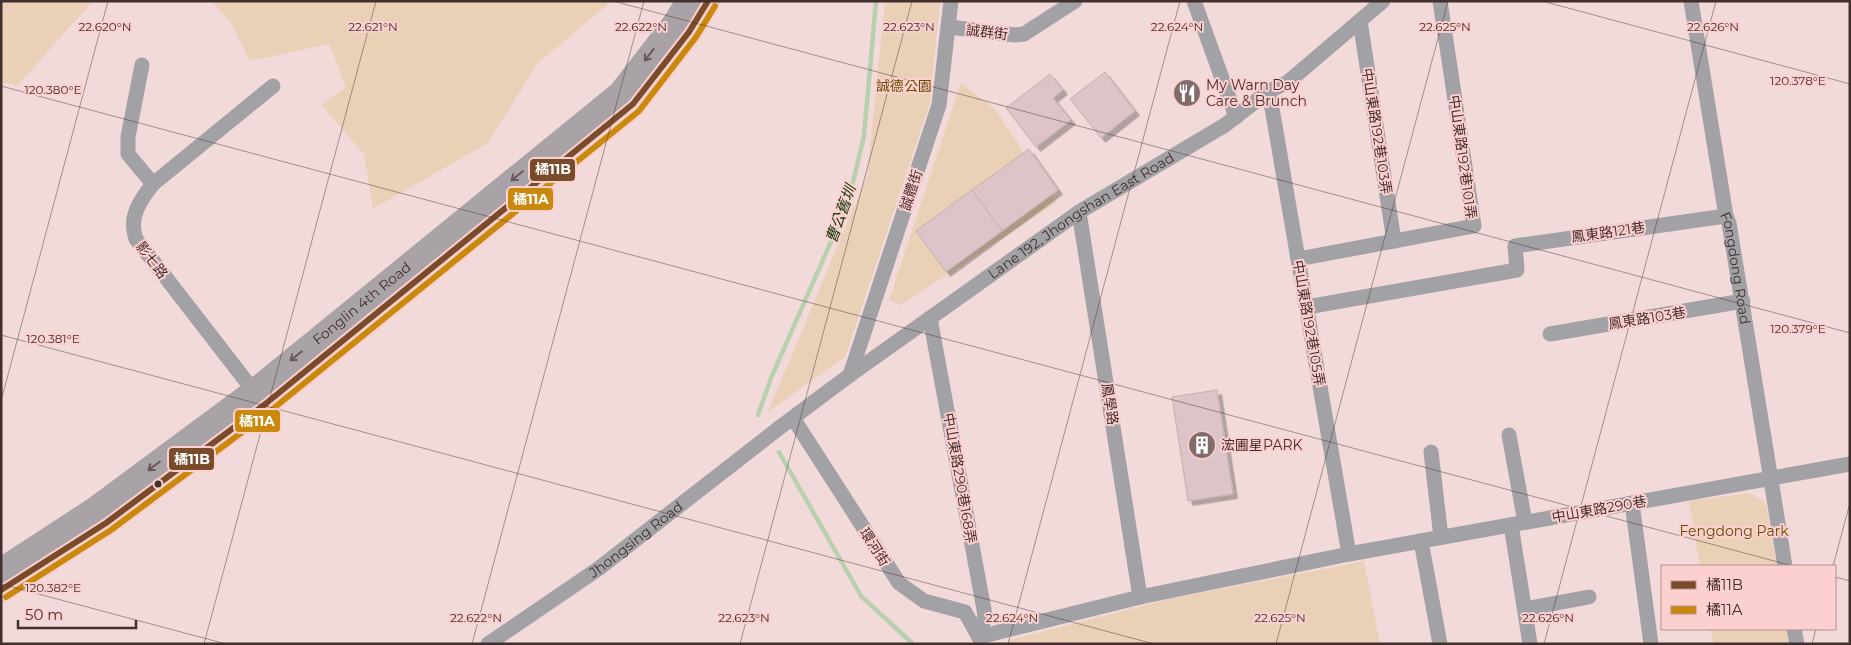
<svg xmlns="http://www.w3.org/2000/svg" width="1851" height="645" viewBox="0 0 1851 645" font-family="Montserrat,'Noto Sans TC',sans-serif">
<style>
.green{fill:#ead0b6}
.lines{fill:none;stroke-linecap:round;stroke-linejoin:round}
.stream{stroke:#b9d0ac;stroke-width:4.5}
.building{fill:#dcc4c8;stroke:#c3afb1;filter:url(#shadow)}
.minor{stroke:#a2a1a6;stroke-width:15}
.primary{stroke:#a9a3a7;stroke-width:24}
.bus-1-casing{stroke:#fcd0cf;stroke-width:10}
.bus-2-casing{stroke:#fcd0cf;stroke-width:10}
.bus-1{stroke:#7a4b2a;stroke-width:6}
.bus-2{stroke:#ca880c;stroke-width:6}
.oneway{stroke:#675859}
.ticks{fill:none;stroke:#442f2f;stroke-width:1;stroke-opacity:0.45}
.bus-dot{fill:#442f2f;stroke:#fcd0cf;stroke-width:2}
.labels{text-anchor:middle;stroke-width:4;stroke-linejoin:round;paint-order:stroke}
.street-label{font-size:14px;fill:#442f2f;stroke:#fcd0cf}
.poi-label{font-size:14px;fill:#442f2f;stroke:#fcd0cf;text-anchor:start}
.park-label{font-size:14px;fill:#6a4a01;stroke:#fcd0cf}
.water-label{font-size:15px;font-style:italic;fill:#103906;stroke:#fcd0cf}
.ticks-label{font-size:12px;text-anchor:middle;fill:#442f2f;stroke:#fcd0cf;stroke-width:4;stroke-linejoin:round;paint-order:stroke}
.line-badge{stroke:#fcd0cf;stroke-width:2}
.badge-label{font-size:14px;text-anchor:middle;font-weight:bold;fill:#fff}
</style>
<defs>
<filter id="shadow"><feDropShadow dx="4.5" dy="4.5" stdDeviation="0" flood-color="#0004"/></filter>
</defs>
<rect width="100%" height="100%" fill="#f2dada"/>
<g class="green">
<path d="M1 1H93L18 85 1 83Z"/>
<path d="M212 1H612L538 63 488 143 373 209 364 154 321 105 346 87 329 44 250 61 230 22Z"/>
<path d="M885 1H940L930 102 845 357 768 412 867 176Z"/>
<path d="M961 83 995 109 1057 202 901 305 889 300Z"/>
<path d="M1749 493 1766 503 1777 566H1700L1689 501Z"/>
<path d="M1364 561 1380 644H1008L1009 640 1170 599Z"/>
<path d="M1711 629H1788L1790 644H1713Z"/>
</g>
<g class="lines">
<g class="stream">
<path d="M758 415 771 378 848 203 864 136 876 1"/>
<path d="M779 452 861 596 913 644"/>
</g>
</g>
<g class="building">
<path d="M1105 72 1135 111 1101 138 1070 99Z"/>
<path d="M1050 74 1063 90 1053 98 1071 120 1036 147 1006 108Z"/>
<path d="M1029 149 1058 190 1002 231 972 190Z"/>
<path d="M972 190 1002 231 946 272 916 231Z"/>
<path d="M1217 390 1233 494 1188 501 1172 397Z"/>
</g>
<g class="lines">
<g class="minor">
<path d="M1194 1 1236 117"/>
<path id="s1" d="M1691 1 1726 216 1729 223 1785 566"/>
<path d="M1360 21 1394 241"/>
<path d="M949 27 1015 35 1024 34 1075 1"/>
<path d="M142 65 128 137V154L153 184"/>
<path d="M1269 91 1349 554"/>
<path d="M1079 212 1140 597"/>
<path d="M1298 259 1474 226 1440 1"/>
<path d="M1307 307 1517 270 1515 246 1726 216"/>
<path d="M930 318 985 615 979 637 1140 597 1349 554 1850 464"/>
<path d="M1550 334 1743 301"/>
<path d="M850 375 939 105 951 1"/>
<path d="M259 398 136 239C128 218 140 200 153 184L273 86"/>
<path d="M793 418 899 583 924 601 965 612 981 641"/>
<path d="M1509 435 1525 522"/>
<path d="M1431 452 1441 537"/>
<path d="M1632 503 1651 644"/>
<path d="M1511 525 1530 644"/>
<path d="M1421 541 1440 644"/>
<path d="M1525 609 1589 597"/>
<path d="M1794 629 1797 644"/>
<path id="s2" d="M488 644 598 569 779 428 850 375 1079 212 1225 125 1269 91 1288 82 1383 1"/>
</g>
<g class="primary">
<path id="s3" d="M1 570 96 508 254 391 620 93 675 22 688 1"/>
<path d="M1 590 106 523 264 405 633 104 689 32 708 1"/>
</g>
<g class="bus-1-casing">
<path id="bus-1" d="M1 590 106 523 264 405 633 104 689 32 708 1"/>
</g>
<g class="bus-2-casing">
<path id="bus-2" d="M6 597 111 530 269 412 639 111 696 37 715 6"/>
</g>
<use href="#bus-1" class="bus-1"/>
<use href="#bus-2" class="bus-2"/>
</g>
<defs><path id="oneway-shaft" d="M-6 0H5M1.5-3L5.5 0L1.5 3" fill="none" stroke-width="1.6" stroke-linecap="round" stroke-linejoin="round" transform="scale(1.25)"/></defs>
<g class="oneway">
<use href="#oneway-shaft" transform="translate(649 55) rotate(128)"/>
<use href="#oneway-shaft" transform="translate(517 176) rotate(141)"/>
<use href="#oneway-shaft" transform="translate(296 356) rotate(141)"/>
<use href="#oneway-shaft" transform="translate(154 466) rotate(143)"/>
</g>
<path class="ticks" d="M613 1 1850 333M1542 1 1850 84M1 86 1793 566M1 335 1154 644M1 401 108 1M1833 566 1850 503M1835 577 1850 581M1 584 226 644M204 644 376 1M472 644 644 1M740 644 912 1M1008 644 1180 1M1276 644 1448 1M1544 644 1716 1M1812 644 1816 629"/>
<defs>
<g id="restaurant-disc" transform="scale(1.4375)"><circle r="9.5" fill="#816b6b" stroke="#fcd0cf"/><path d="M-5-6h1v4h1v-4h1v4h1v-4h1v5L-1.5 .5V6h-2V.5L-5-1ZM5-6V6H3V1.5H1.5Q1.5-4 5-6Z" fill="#fff"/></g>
<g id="building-disc" transform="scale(1.4375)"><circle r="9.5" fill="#816b6b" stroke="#fcd0cf"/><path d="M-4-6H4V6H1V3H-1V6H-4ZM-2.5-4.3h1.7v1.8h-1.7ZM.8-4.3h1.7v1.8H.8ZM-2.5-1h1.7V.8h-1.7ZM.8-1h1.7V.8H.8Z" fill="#fff"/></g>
</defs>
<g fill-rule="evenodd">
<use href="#restaurant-disc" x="1187" y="93"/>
<use href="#building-disc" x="1202" y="445"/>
</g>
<circle class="bus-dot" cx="158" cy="484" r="4.5"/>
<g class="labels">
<g class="street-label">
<text transform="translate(987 32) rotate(7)" y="5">誠群街</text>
<text transform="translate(1377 131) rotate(81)" y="5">中山東路192巷103弄</text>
<text transform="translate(1463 157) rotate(82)" y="5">中山東路192巷101弄</text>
<text transform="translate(911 190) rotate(-72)" y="5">誠體街</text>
<text dy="5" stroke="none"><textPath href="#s2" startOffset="732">Lane 192, Jhongshan East Road</textPath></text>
<text transform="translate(1608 232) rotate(-8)" y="5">鳳東路121巷</text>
<text transform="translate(152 260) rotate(53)" y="5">影七路</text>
<text dy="5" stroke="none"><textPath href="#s1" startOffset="271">Fongdong Road</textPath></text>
<text dy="5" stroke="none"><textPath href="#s3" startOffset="449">Fonglin 4th Road</textPath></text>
<text transform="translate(1647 318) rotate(-9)" y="5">鳳東路103巷</text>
<text transform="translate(1309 323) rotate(80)" y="5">中山東路192巷105弄</text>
<text transform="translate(1110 404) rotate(81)" y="5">鳳學路</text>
<text transform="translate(960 478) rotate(80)" y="5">中山東路290巷168弄</text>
<text transform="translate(1599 509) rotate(-10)" y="5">中山東路290巷</text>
<text dy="5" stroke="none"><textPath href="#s2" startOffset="181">Jhongsing Road</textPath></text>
<text transform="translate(875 547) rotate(57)" y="5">環河街</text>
</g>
<g class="poi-label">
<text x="1206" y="90">My Warn Day<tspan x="1206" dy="16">Care &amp; Brunch</tspan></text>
<text x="1221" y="450">浤圃星PARK</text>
</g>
<g class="park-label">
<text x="904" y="91">誠德公園</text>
<text x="1734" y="536">Fengdong Park</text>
</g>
<g class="water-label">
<text transform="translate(841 214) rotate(-70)" y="5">曹公舊圳</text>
</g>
</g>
<g class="ticks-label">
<text x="105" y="31">22.620°N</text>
<text x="373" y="31">22.621°N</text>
<text x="641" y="31">22.622°N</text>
<text x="909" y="31">22.623°N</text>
<text x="1177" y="31">22.624°N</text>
<text x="1445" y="31">22.625°N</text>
<text x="1713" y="31">22.626°N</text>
<text x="1798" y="85">120.378°E</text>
<text x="53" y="94">120.380°E</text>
<text x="1798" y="333">120.379°E</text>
<text x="53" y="343">120.381°E</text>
<text x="53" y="592">120.382°E</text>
<text x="476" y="622">22.622°N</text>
<text x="744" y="622">22.623°N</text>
<text x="1012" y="622">22.624°N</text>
<text x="1280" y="622">22.625°N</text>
<text x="1548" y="622">22.626°N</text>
</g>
<g class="line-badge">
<rect x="529" y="158" width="47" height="24" rx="5" fill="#7a4b2a"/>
<rect x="507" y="187" width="47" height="24" rx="5" fill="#ca880c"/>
<rect x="234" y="409" width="47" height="24" rx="5" fill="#ca880c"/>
<rect x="168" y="447" width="47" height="24" rx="5" fill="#7a4b2a"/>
</g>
<g class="badge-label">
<text x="553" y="174">橘11B</text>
<text x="531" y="204">橘11A</text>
<text x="257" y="426">橘11A</text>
<text x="192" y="464">橘11B</text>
</g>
<rect width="1851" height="645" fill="none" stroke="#442f2f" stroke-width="5"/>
<rect x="1661" y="565" width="175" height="65" fill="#fcd0cf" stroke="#b2908f"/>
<rect x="1671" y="581" width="25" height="8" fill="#7a4b2a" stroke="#b2908f"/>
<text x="1706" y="590" font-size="15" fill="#442f2f">橘11B</text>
<rect x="1671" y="606" width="25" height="8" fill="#ca880c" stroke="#b2908f"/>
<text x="1706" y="615" font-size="15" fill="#442f2f">橘11A</text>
<path d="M18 620v8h118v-8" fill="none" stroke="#442f2f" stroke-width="2.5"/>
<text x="25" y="620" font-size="15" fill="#442f2f" stroke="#fcd0cf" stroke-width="4" paint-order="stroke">50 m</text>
</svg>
